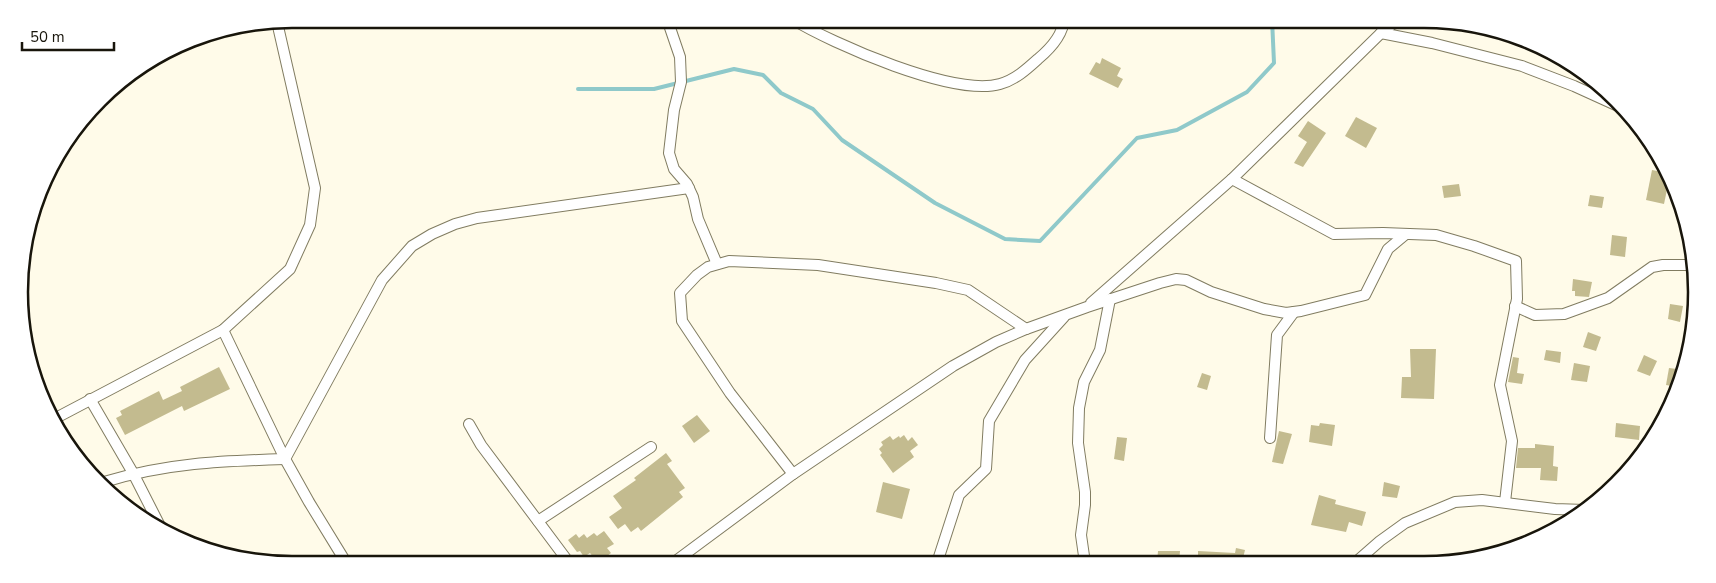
<svg xmlns="http://www.w3.org/2000/svg" width="1716" height="583" viewBox="0 0 1716 583" font-family="'Nunito Sans',sans-serif">
<style>
.lines{fill:none;stroke-linecap:round;stroke-linejoin:round}
.stream{stroke:#8fc9ca;stroke-width:4}
.building{fill:#c3bb8f}
.street-casing{stroke:#817c61;stroke-width:12}
.path{stroke:#969284;stroke-width:2.5;stroke-dasharray:4 2.5;stroke-linecap:butt}
.street{stroke:#fff;stroke-width:10}
.rim{fill:none;stroke:#18150b;stroke-width:2.5}
</style>
<rect width="100%" height="100%" fill="#fffbe9"/>
<g class="lines">
<path class="stream" d="M578 89H654L734 69 763 75 781 93 813 109 842 140 935 203 1005 239 1040 241 1137 138 1177 130 1247 92 1274 63 1272 19"/>
</g>
<g class="building">
<path d="M1102 58 1121 68 1117 76 1123 79 1118 88 1089 74 1096 62 1100 64Z"/>
<path d="M1356 117 1377 128 1366 148 1345 136Z"/>
<path d="M1308 121 1326 133 1303 167 1294 163 1307 142 1298 136Z"/>
<path d="M1652 170 1667 173 1669 180 1664 204 1646 200Z"/>
<path d="M1459 184 1461 196 1444 198 1442 186Z"/>
<path d="M1590 195 1604 197 1602 208 1588 206Z"/>
<path d="M1612 235 1627 237 1625 257 1610 255Z"/>
<path d="M1573 279 1592 282 1589 297 1575 296V291H1572Z"/>
<path d="M1670 304 1683 306 1680 322 1668 319Z"/>
<path d="M1588 332 1601 337 1596 351 1583 347Z"/>
<path d="M1410 349H1436L1434 399 1401 398 1402 377H1411Z"/>
<path d="M1546 350 1561 352 1560 363 1544 360Z"/>
<path d="M1644 355 1657 361 1650 376 1637 371Z"/>
<path d="M1513 357 1519 358 1517 373 1524 374 1522 384 1508 382Z"/>
<path d="M1574 363 1590 366 1587 382 1571 380Z"/>
<path d="M219 367 230 389 184 411 182 406 125 435 116 418 122 415 120 411 159 391 163 400 182 391 180 387Z"/>
<path d="M1669 368 1685 370 1678 387 1666 385Z"/>
<path d="M1202 373 1211 376 1207 390 1197 387Z"/>
<path d="M697 415 710 431 694 443 682 426Z"/>
<path d="M1320 423 1335 425 1332 446 1309 442 1311 425 1319 426Z"/>
<path d="M1616 423 1640 426 1639 440 1615 437Z"/>
<path d="M1279 431 1292 434 1283 464 1272 462Z"/>
<path d="M904 435 908 441 912 437 918 445 910 451 914 457 893 473 880 455 882 453 879 449 883 445 881 442 890 436 893 440 899 436 900 438Z"/>
<path d="M1117 437 1127 438 1124 461 1114 459Z"/>
<path d="M1535 444 1554 446 1553 466 1558 467 1557 481 1540 480 1541 468H1516L1518 448H1535Z"/>
<path d="M666 453 672 461 667 464 685 488 679 492 683 497 641 531 638 527 631 532 625 524 618 529 609 517 622 508 613 496 636 480 634 478Z"/>
<path d="M883 482 910 489 902 519 876 512Z"/>
<path d="M1384 482 1400 486 1397 498 1382 496Z"/>
<path d="M1319 495 1336 500 1335 504 1366 512 1362 526 1349 522 1346 532 1311 525Z"/>
<path d="M604 531 614 544 607 548 611 553 598 563 590 553 584 557 580 551 577 552 568 540 576 534 579 538 584 534 587 538 594 533 597 536Z"/>
<path d="M1236 548 1245 550 1242 562H1198V551L1235 553Z"/>
<path d="M1158 551H1180L1179 562H1157Z"/>
</g>
<g class="lines">
<g class="street-casing">
<g id="street">
<path d="M667 19 680 57 681 82 674 110 669 153 674 169 687 184 693 197 698 219 717 264"/>
<path d="M792 19C833 44 954 97 1000 84 1015 80 1027 69 1038 59 1050 49 1063 35 1064 19"/>
<path d="M1381 33 1432 43 1522 66 1574 86 1618 106"/>
<path d="M1232 179 1334 234 1383 233 1436 235 1474 246 1516 261 1517 299 1500 385 1512 441 1505 502"/>
<path d="M1091 303 1232 179 1381 33 1399 19"/>
<path d="M1515 306 1535 315 1564 314 1608 298 1652 267 1663 265H1694"/>
<path d="M223 330 285 459 309 502 347 564"/>
<path d="M90 399 133 473 161 528"/>
<path d="M54 419 223 330 290 269 310 225 315 188 277 22"/>
<path d="M469 424 481 445 570 564"/>
<path d="M1270 438 1277 335 1294 312"/>
<path d="M793 474 730 393 682 321 680 293 697 275 708 267 729 261 818 265 936 283 968 290 1026 329"/>
<path d="M104 482C166 463 221 461 285 459L382 280 412 246 432 234 455 224 477 218 689 188"/>
<path d="M538 521 651 447"/>
<path d="M1356 562 1380 541 1405 523 1455 502 1482 500 1555 509 1585 510"/>
<path d="M673 563 793 474 953 366 996 342 1026 329 1087 307 1160 283 1176 279 1186 280 1211 292 1264 309 1286 313 1301 311 1365 295 1388 249 1406 234"/>
<path d="M937 563 959 495 986 469 989 421 1025 360 1064 317"/>
<path d="M1085 563 1081 535 1085 505V492L1078 443 1079 408 1084 382 1100 350 1110 299"/>
</g>
</g>
<path class="path" d="M1578 78 1580 70"/>
<use href="#street" class="street"/>
</g>
<path d="M0 0H1716V583H0ZM292 28H1424A264 264 0 0 1 1688 292V292A264 264 0 0 1 1424 556H292A264 264 0 0 1 28 292V292A264 264 0 0 1 292 28Z" fill="#fff" fill-rule="evenodd"/>
<path class="rim" d="M292 28H1424A264 264 0 0 1 1688 292V292A264 264 0 0 1 1424 556H292A264 264 0 0 1 28 292V292A264 264 0 0 1 292 28Z"/>
<path d="M22 42v8h92v-8" fill="none" stroke="#18150b" stroke-width="2.5"/>
<text x="30" y="42" font-size="15" fill="#18150b" stroke="#ffffff" stroke-width="4" paint-order="stroke">50 m</text>
</svg>
